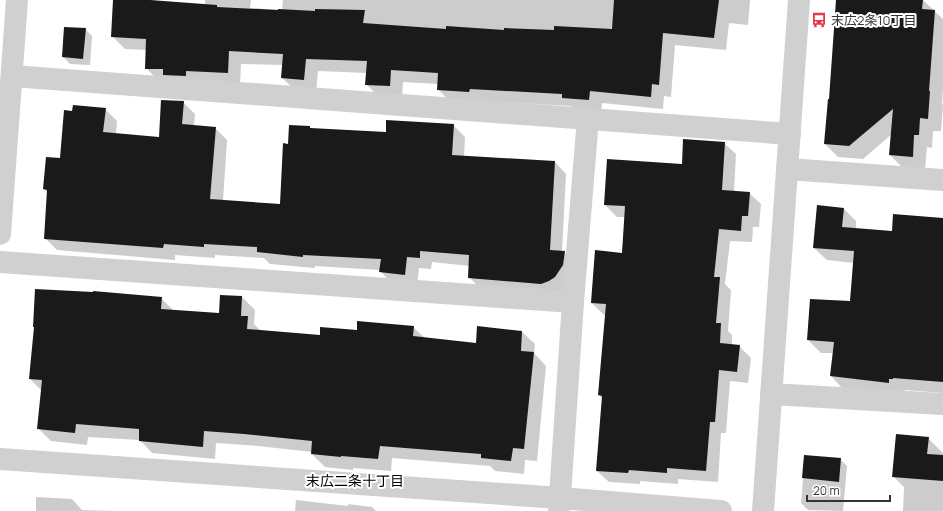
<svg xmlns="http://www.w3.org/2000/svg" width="943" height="511" viewBox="0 0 943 511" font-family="Manrope,'Noto Sans JP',sans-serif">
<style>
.shadow{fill:#0003}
.building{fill:#1a1a1a}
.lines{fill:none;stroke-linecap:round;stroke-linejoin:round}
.minor{stroke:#d0d0d0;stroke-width:22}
.labels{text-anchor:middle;stroke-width:4;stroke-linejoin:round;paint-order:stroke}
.poi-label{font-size:13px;fill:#333;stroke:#fff;text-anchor:start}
.neighbourhood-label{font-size:14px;fill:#000;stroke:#fff}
</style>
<rect width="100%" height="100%" fill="#fff"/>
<g class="shadow">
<path d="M114 0H155L157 2 205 5V0H251L250 8 282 10 283 0H750L748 25 729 23 726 50 675 45 671 97 664 96 663 109 602 103 601 112 575 110 571 106 482 101 450 102 438 89V84L403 82 402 98 379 97 366 84 367 73 318 71 316 92 295 90 282 78 283 65 241 64 240 85 159 81 146 68 147 50 125 49 112 36Z"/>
<path d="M838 0H923L943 19V87L942 104 943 105 941 131H933L932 148 927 147 925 170 903 168 890 155 892 134 863 159 838 157 825 144 830 100Z"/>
<path d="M85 29 92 36 90 65 70 64 63 57Z"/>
<path d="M183 102 195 114 194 126 215 128 227 140 223 201 281 205 289 145 310 127 311 129 387 133 453 125 465 137 464 157 555 162 566 174 562 252H564L576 264 575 277 561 293 481 289 469 277 470 266 432 262 431 269 419 268 417 286 392 283 380 271V270L315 266V268L270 264 264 258 215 255V258L175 255V260L57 250 45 238 48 193 44 189 61 159 73 112 105 109 117 121 116 134 160 138Z"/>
<path d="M724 143 736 154 734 192 749 193 761 204 759 227H753L752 242 730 241 725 284 731 290 728 331 732 335V345L739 346 751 358 748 383 730 381 726 433H721L718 482 678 479V484L640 481V484L609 482 597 471 603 399 599 395 606 315H604L592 303 622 254 625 217H617L605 205Z"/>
<path d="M844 209 856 221V229L893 232 943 219V393L905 390V392L843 389 831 376 833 353H821L808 340 851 302 854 263 827 260 814 248Z"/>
<path d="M36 290 161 298 174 311 220 314 242 297 255 310 254 324 260 330 321 337 357 331 413 327 425 338 477 344 522 332 535 344 534 353 546 366 537 461 525 460 524 474 495 471 490 466 392 458 391 471 353 468V470L325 467 312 454V452L258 446 216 443 215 459 152 453 140 440 88 437 87 445 51 441 38 428 42 391 30 379 35 328Z"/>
<path d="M928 438 943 453V511H903L904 487 893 476Z"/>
<path d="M805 456 840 459 847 466 843 511 808 510 801 503Z"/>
<path d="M36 497 72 499 82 510 112 511H36Z"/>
<path d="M296 500 348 506V504L372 507 376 511H295Z"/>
</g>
<g class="building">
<path d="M113 0H150L217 5V7L278 10V9L315 11V9L365 10 363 23 446 29V26L504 30V28L554 30V26L612 29 614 0H719L714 38 663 33 659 85 652 84 651 97 590 91 589 100 562 98V94L470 89 469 92 437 90 438 73 391 70 390 86 365 85 367 61 306 59 304 80 281 78 283 54 229 51 228 73 186 71V76L163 75V69H145L146 39 111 37Z"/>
<path d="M836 0H923L922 9 935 10 929 91H930L928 119 920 118 919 135H914L913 157 889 155 893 109 849 146 824 144 828 99H829Z"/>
<path d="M64 27 86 28 83 59 62 57Z"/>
<path d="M161 100 184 101 182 124 216 127 210 199 280 204 283 143 288 144 289 125 310 126V128L386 132V120L454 124 452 155 555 161 550 250 565 251 563 265 555 277 549 281 541 284 468 278 469 255 420 251V258L407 257 405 275 379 272 381 259 303 255V257L257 252V247L204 244V247L164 244 163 248 44 239 47 190 43 189 46 157 60 158 64 110 72 111 73 105 106 108 103 132 159 137Z"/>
<path d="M683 139 725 142 722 190 750 192 748 216H742L741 231 719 229 714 277H720L716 323H721L720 343 740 345 737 372 719 370 715 422H710L706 471 667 468V473L629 470 628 473 596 471 602 396 598 395 606 304 591 303 595 250 622 253 625 206 604 205 607 159 682 164Z"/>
<path d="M817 205 844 208 842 227 892 231 893 214 943 218V382L893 378V379H889V383L830 376 834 342 807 340 810 299 850 301 854 251 813 248Z"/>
<path d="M35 289 93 292V291L162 297 161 309 219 313 220 295 242 296 241 316H248L247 329 320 335V327L357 330V321L414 326 413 336 476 343 477 326 522 331 521 351 534 352 524 449 513 448 511 461 481 458V454L380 446 378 459 341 456V457L311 454 312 441 244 434 204 431 203 447 139 441V429L76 424 75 433 37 429 42 380 29 379 34 327H33Z"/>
<path d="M896 434 929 437 927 454 943 455V481L892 477Z"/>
<path d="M804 455 841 458 839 482 802 478Z"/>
</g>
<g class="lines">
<g class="minor">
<path d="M12 76 790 134"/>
<path d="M787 169 943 180"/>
<path d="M0 234 17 0"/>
<path d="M0 262 573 302"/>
<path d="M771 394 943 404"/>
<path d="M0 459 560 498 721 511"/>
<path d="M559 511 573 302 588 118"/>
<path d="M763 511 799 0"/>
</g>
</g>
<defs>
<g id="bus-bare" transform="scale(1.2)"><path d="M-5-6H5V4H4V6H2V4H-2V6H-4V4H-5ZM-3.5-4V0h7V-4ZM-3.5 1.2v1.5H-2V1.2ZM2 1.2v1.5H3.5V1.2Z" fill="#e63946" stroke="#fff" stroke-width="2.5" paint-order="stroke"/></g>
</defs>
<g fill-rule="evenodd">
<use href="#bus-bare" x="819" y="20"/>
</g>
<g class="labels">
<g class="poi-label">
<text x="831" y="25">末広2条10丁目</text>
</g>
<g class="neighbourhood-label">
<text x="355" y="486">末広二条十丁目</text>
</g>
</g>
<path d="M807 495v6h83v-6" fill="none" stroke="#333333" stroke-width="2"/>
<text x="813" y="495" font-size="12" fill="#333333" stroke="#ffffff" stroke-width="3" paint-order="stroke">20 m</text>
</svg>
